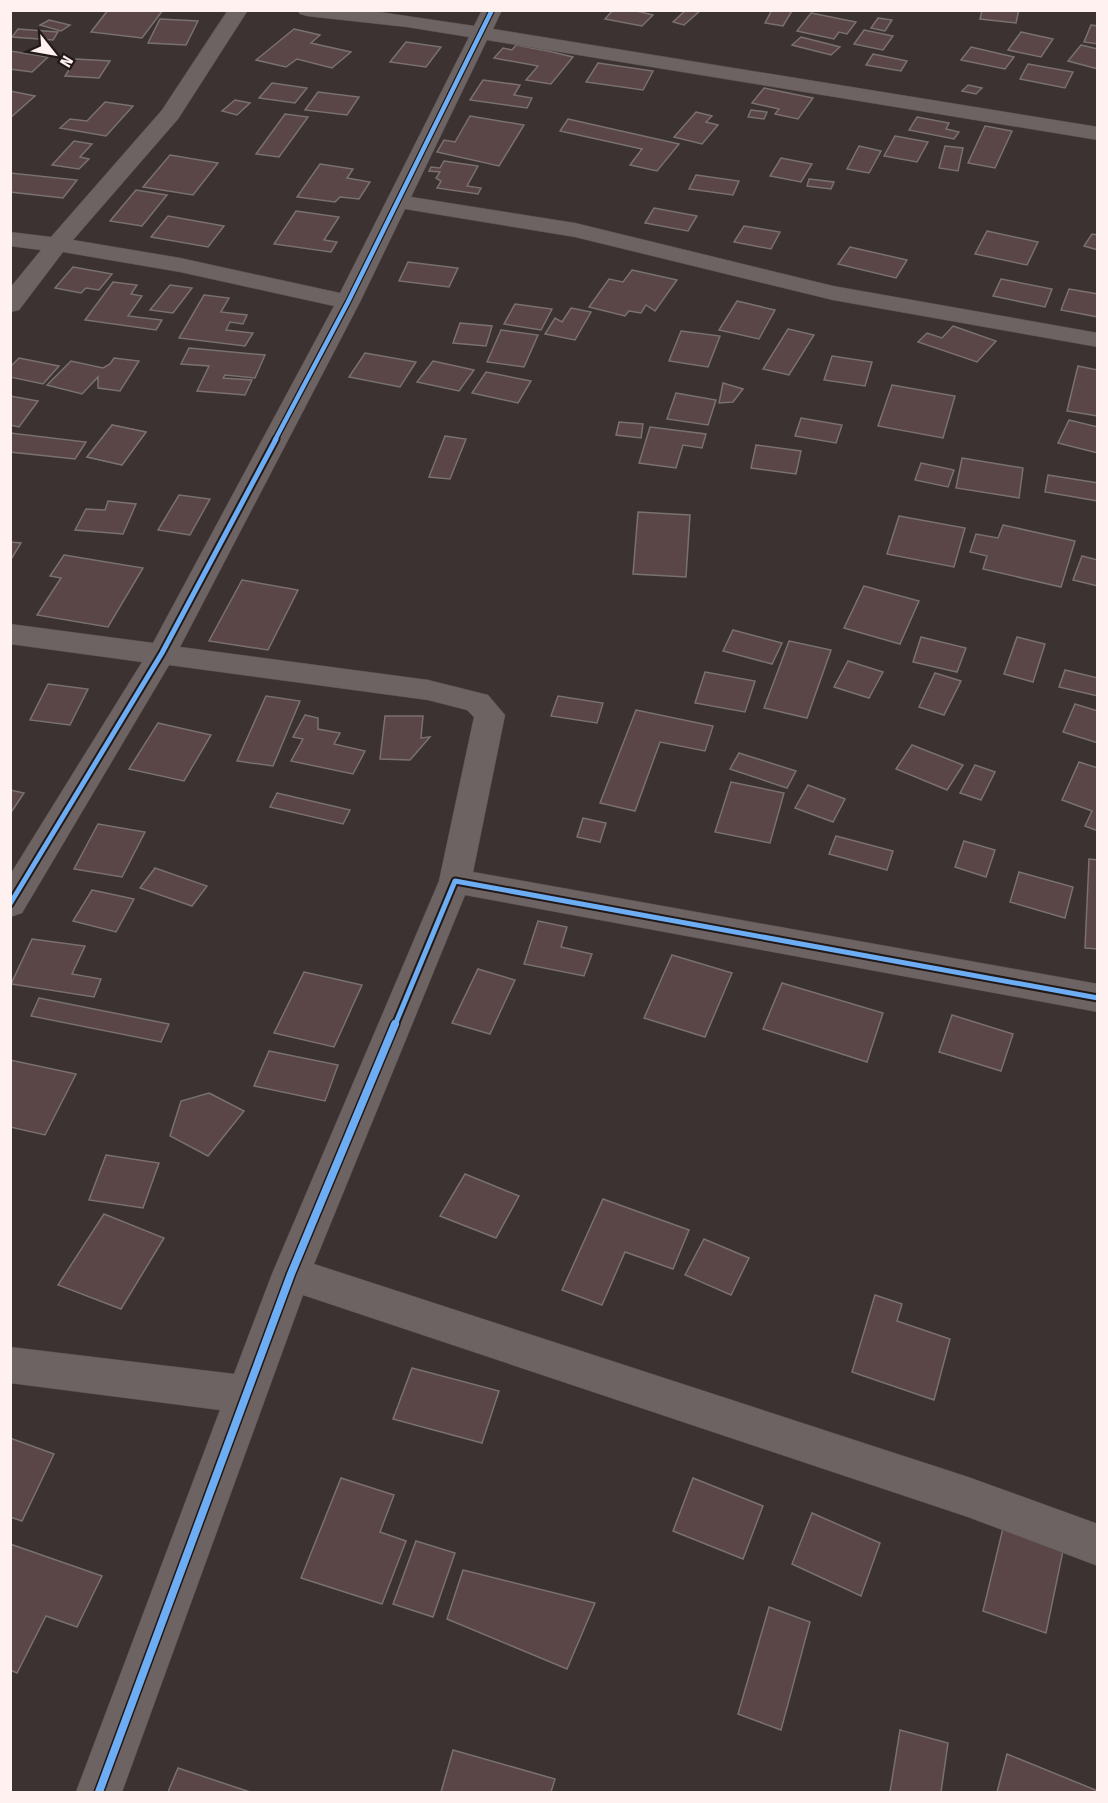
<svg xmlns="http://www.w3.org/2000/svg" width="1108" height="1803" viewBox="0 0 1108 1803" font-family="'Fira Sans Condensed',sans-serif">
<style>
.building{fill:#5b4647;stroke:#797070;stroke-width:1.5}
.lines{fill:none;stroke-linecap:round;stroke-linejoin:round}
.minor-casing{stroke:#574e4e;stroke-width:1}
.minor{fill:#6e6363;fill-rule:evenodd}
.cycleway-far2-casing{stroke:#211818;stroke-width:7}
.cycleway-far1-casing{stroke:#211818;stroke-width:9}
.cycleway-casing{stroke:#211818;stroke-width:11}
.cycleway-far2{stroke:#6dadf4;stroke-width:4.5}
.cycleway-far1{stroke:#6dadf4;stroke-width:5}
.cycleway{stroke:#6dadf4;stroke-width:8}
</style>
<rect width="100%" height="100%" fill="#3c3232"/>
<g class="building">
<path d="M108 10H163L142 38 91 32Z"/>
<path d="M613 10H632L653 15 642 26 605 19Z"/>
<path d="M686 10H701L684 25 673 22Z"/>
<path d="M772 10H789L792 11 783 26 765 23Z"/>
<path d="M982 10H1019L1016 23 980 19Z"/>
<path d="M811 13 856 22 847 34 839 32 834 39 797 31Z"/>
<path d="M878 18 892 20 885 31 871 28Z"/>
<path d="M160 19 198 21 186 45 148 43Z"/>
<path d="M49 20 70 25 61 31 40 25Z"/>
<path d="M1091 25 1098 26V44L1084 42Z"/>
<path d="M18 29 58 32 53 40 12 37Z"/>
<path d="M294 29 320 35 311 43 351 52 332 68 297 59 286 67 256 60Z"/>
<path d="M864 30 893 36 883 50 854 44Z"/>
<path d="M1021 32 1053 39 1041 57 1008 50Z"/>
<path d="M801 37 840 47 831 55 792 45Z"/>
<path d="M406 42 441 47 426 67 390 62Z"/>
<path d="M516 45 548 51 573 57 551 84 526 80 538 66 494 58 503 48 512 50Z"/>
<path d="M1081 45 1098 49V69L1068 61Z"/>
<path d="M971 47 1014 57 1005 69 961 60Z"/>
<path d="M10 51 48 57 32 72 10 69Z"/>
<path d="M873 54 907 61 901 71 866 65Z"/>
<path d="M76 59 110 61 99 78 65 76Z"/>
<path d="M598 63 653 71 643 90 586 82Z"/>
<path d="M1028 64 1073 72 1065 88 1020 79Z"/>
<path d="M483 80 520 85 514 95 532 98 527 108 470 100Z"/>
<path d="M272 83 307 88 295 103 259 98Z"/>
<path d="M968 85 982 88 976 94 962 91Z"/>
<path d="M764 88 813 98 798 119 775 114 779 109 752 103Z"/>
<path d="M10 91 35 96 10 118Z"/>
<path d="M318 92 359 97 347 115 305 110Z"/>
<path d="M235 100 250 103 237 115 222 111Z"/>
<path d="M105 102 133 106 106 136 60 128 70 119 87 121Z"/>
<path d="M751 110 767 112 764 119 748 117Z"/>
<path d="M696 112 712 116 706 122 718 125 702 144 674 137Z"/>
<path d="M285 114 308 117 279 157 256 154Z"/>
<path d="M470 116 524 125 499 166 437 152 444 140 455 142Z"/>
<path d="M917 117 949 123 946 129 959 132 954 139 909 130Z"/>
<path d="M568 119 679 144 657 171 630 165 642 149 560 131Z"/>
<path d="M985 126 1012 131 995 168 968 163Z"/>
<path d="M895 136 928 142 917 162 884 156Z"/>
<path d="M74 141 92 144 80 157 89 159 79 169 52 165Z"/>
<path d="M859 146 881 151 869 173 847 169Z"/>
<path d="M945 146 963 148 958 171 939 168Z"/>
<path d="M170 155 218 163 193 195 143 187Z"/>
<path d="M781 158 812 164 801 182 770 176Z"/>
<path d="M444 161 478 166 467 186 481 188 478 194 437 188 441 181 436 178 440 172 429 171 431 167 440 168Z"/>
<path d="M320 164 353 169 347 178 370 182 359 199 340 197 335 202 297 197Z"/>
<path d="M10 173 77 180 63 198 10 192Z"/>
<path d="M696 175 739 181 733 195 689 189Z"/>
<path d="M809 179 834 182 831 189 807 186Z"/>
<path d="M136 190 167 195 142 226 110 221Z"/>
<path d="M654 208 697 216 688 231 645 223Z"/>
<path d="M296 211 339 217 324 240 337 242 331 252 274 244Z"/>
<path d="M168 216 224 226 208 247 151 237Z"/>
<path d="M744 226 780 232 771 249 734 242Z"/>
<path d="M987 231 1038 242 1027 265 975 254Z"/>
<path d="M1092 234 1098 235V250L1084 246Z"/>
<path d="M850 247 907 260 896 278 838 264Z"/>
<path d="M408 262 458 268 449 287 399 281Z"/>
<path d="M73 267 112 274 99 290 86 288 81 293 55 288Z"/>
<path d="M632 270 677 280 655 311 646 305 641 313 629 311 625 316 589 307 609 279 623 282Z"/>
<path d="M1001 279 1052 289 1045 307 993 296Z"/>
<path d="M113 282 137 285 131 294 142 296 128 316 162 320 156 330 85 320Z"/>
<path d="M170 285 192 288 173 313 150 310Z"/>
<path d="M1069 289 1098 294V317L1061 310Z"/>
<path d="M204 295 229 298 221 312 247 315 243 324 230 322 226 330 253 333 245 346 179 338Z"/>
<path d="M737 301 775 310 759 339 719 330Z"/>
<path d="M515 304 552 309 541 330 504 324Z"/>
<path d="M571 308 591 312 575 340 545 334 555 318 562 322Z"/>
<path d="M460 323 492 326 486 346 453 343Z"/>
<path d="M953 326 996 341 977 362 918 342 927 333 942 338Z"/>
<path d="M788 329 814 335 789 375 763 369Z"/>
<path d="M501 330 538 335 524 367 487 362Z"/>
<path d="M681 331 720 336 708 367 669 361Z"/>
<path d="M189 348 265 355 255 378 225 375 223 378 252 380 245 395 197 391 209 366 181 364Z"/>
<path d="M365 353 416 362 400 387 349 377Z"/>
<path d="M832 356 872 362 865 386 824 380Z"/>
<path d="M19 358 59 366 43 384 10 377V367Z"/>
<path d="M114 358 139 361 120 391 98 388V377L82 394 47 385 71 361 103 368 110 364Z"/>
<path d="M433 361 474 370 459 391 417 382Z"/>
<path d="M1078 366 1098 370V416L1067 411Z"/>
<path d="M486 372 531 381 518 403 472 393Z"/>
<path d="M723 383 743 389 733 402 719 403Z"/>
<path d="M892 385 955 396 943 438 878 426Z"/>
<path d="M676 393 716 400 708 425 667 419Z"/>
<path d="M10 396 38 401 19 427 10 425Z"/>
<path d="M801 418 842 425 836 443 795 436Z"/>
<path d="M1069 420 1098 427V453L1058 443Z"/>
<path d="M619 422 643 424 641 438 616 435Z"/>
<path d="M112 425 146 432 122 465 87 457Z"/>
<path d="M112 425 146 432 122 465 87 457Z"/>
<path d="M650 427 706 434 702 448 683 445 676 468 639 463Z"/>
<path d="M10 433 86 442 75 459 10 452Z"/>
<path d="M445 436 466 439 450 479 429 477Z"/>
<path d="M756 445 801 451 796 474 751 468Z"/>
<path d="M962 458 1023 468 1019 498 956 488Z"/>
<path d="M921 463 954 470 948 487 915 480Z"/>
<path d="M1048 475 1098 483V501L1045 492Z"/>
<path d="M179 495 210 499 190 535 158 530Z"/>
<path d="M108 501 136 504 123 534 75 530 86 509 105 510Z"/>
<path d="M638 512 690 515 686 577 633 574Z"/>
<path d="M899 516 965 528 954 567 887 554Z"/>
<path d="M1003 525 1075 541 1061 587 983 569 987 556 970 552 976 534 998 538Z"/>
<path d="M10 542 21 543 10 561Z"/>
<path d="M64 555 143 568 108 627 37 615 61 578 50 576Z"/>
<path d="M1082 556 1098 560V586L1073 580Z"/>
<path d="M242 580 298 590 268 650 209 641Z"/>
<path d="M864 586 919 601 900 644 844 628Z"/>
<path d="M733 630 782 643 772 664 723 651Z"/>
<path d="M921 637 966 648 957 672 913 662Z"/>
<path d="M1017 637 1045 644 1033 682 1004 674Z"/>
<path d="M789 641 831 650 807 718 764 708Z"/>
<path d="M848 661 883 672 869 698 834 687Z"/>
<path d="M1065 670 1098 678V696L1059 687Z"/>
<path d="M705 672 755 681 745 712 695 703Z"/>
<path d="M935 673 961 681 944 715 919 707Z"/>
<path d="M48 684 88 689 70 725 30 720Z"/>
<path d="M266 696 300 701 273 766 237 761Z"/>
<path d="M558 696 603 703 597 723 551 716Z"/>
<path d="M1075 704 1098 711V743L1063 732Z"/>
<path d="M636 710 713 726 705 751 660 742 635 811 600 803Z"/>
<path d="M305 715 318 718V729L340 733 334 744 365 751 353 774 291 761 303 739 293 737Z"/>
<path d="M385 716H423L421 738 430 737 410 760 380 759Z"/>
<path d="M158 723 211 735 184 781 129 769Z"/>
<path d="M912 745 963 765 947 790 896 769Z"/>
<path d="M739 753 796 771 787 788 730 769Z"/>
<path d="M1079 762 1098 768V831L1085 826 1092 811 1062 800Z"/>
<path d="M975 765 995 772 981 800 960 793Z"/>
<path d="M731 782 784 793 770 843 715 832Z"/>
<path d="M808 785 845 799 833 822 795 808Z"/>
<path d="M10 790 24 793 10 814Z"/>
<path d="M277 793 350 810 343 824 270 807Z"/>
<path d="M583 818 606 823 600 842 577 837Z"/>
<path d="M98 824 145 832 122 877 74 869Z"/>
<path d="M836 836 893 851 887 870 829 854Z"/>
<path d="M964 841 995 850 986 877 955 867Z"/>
<path d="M1089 859 1098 860V949L1085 948Z"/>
<path d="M155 868 207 886 192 906 140 888Z"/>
<path d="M1019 872 1073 887 1065 918 1010 902Z"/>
<path d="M92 890 134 899 116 932 73 921Z"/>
<path d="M538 921 567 927 561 947 592 954 584 976 524 964Z"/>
<path d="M32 939 85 946 72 974 101 979 94 997 11 984Z"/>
<path d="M672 955 732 973 705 1037 644 1018Z"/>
<path d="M478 969 515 980 490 1034 452 1023Z"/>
<path d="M304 972 362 985 334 1047 274 1033Z"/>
<path d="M782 983 883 1013 867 1062 763 1029Z"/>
<path d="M39 998 169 1024 161 1042 31 1016Z"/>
<path d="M952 1015 1013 1034 1001 1071 939 1052Z"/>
<path d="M269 1051 338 1065 325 1101 254 1086Z"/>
<path d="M10 1060 76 1074 45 1135 10 1127Z"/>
<path d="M209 1093 244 1111 208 1156 170 1136 181 1101Z"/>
<path d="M106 1155 159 1163 143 1208 89 1200Z"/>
<path d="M465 1174 519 1196 496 1238 440 1216Z"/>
<path d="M603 1199 689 1230 673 1269 625 1252 602 1305 562 1290Z"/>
<path d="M104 1214 164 1238 121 1309 58 1285Z"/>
<path d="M704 1239 749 1258 731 1295 685 1275Z"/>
<path d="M875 1295 902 1304 897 1321 950 1339 934 1400 852 1372Z"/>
<path d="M412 1368 499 1391 482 1443 393 1419Z"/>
<path d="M10 1438 54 1454 22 1521 10 1517Z"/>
<path d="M341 1478 394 1495 380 1532 406 1541 382 1604 301 1578Z"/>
<path d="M693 1478 763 1506 743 1559 673 1531Z"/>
<path d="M812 1513 880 1543 861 1596 792 1564Z"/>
<path d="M1004 1524 1064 1546 1046 1633 983 1611Z"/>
<path d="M416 1541 455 1553 433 1617 393 1604Z"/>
<path d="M10 1544 102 1576 77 1627 46 1616 17 1673 10 1670Z"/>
<path d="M463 1570 595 1603 567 1669 447 1619Z"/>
<path d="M769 1607 810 1622 781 1730 738 1714Z"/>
<path d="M900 1730 948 1743 941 1792H890Z"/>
<path d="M453 1750 555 1779 551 1792H441Z"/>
<path d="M1007 1754 1098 1791V1792H997Z"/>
<path d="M178 1768 250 1792H168Z"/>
</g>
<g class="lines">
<g class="minor-casing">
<path id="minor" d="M228 10H248L178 119 73 240 180 258 340 293 469 37 407 27 307 16 300 14 297 10H366L474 26 482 10H502L493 29 1098 127V140L487 40 411 197 575 223 833 286 1098 333V347L833 300 575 237 405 209 360 302 180 647 428 680 488 695 505 715 473 872 1098 984V1012L465 895 314 1264 968 1477 1098 1524V1566L968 1517 303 1295 122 1792H76L220 1410 10 1383V1347L234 1374 272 1274 439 881 474 717 467 710 428 700 169 665 22 913 10 917V875L142 662 10 644V624L153 643 334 306 180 272 63 252 19 310 10 312V288L41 250 10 246V232L51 237 162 110Z"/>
</g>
<use href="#minor" class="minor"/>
<g class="cycleway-far2-casing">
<path id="cycleway-far2" d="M275 440 348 302 492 10"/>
</g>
<g class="cycleway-far1-casing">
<g id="cycleway-far1">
<path d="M10 904 162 653 276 439"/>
<path d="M395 1025 455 881 1098 998"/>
</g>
</g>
<g class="cycleway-casing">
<path id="cycleway" d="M99 1792 291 1274 395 1024"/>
</g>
<use href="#cycleway-far2" class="cycleway-far2"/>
<use href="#cycleway-far1" class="cycleway-far1"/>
<use href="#cycleway" class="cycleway"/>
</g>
<rect width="1108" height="1803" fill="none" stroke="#fff1f0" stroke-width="24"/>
<g transform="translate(54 54) rotate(121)" stroke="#211818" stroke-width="4.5" paint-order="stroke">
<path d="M0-4.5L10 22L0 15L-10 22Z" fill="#fff1f0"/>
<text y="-9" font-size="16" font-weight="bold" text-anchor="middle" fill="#fff1f0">N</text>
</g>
</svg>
